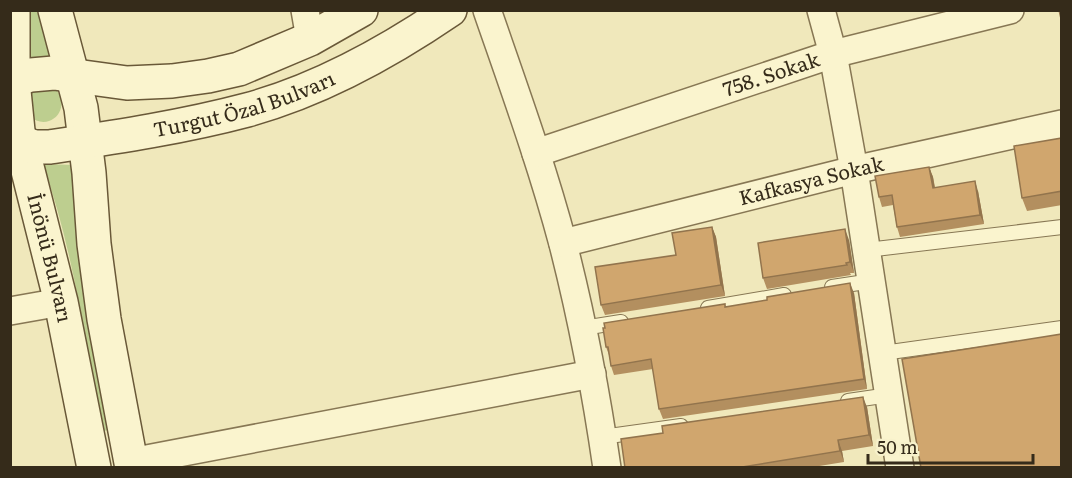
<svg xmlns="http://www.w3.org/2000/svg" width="1072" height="478" viewBox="0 0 1072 478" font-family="Literata,serif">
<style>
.green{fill:#bdce8f}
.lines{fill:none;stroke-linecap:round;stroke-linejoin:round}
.lane-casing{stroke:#877754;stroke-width:16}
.street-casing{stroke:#877754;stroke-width:30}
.secondary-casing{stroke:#695838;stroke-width:36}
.lane{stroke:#faf4ce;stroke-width:14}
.street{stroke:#faf4ce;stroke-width:27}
.secondary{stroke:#faf4ce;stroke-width:33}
.wall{fill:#b38f5f}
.shaded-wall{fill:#92744d}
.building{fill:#d0a66e;stroke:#92744d;stroke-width:1.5}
.labels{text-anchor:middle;stroke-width:5;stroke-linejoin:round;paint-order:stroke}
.street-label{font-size:20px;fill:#352b1a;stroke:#f7f1cb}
</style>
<rect width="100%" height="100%" fill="#f0e8bb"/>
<g class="green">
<path d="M23 11H41L55 64 27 61Z"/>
<path d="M54 87C74 107 50 134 29 116L26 92Z"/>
<path d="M43 164 75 165 111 430 101 431C86 341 73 250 43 164Z"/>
</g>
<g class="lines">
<g class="lane-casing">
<g id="lane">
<path d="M867 250 1062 227"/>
<path d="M832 287 872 281"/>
<path d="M708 308 784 295"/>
<path d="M583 328 621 322"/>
<path d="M883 353 1062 328"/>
<path d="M848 401 889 395"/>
<path d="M602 437 681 426"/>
</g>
</g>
<g class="street-casing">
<g id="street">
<path d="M305 10 310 39"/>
<path d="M487 10C514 88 542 165 563 244 582 318 596 392 607 468"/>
<path d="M821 10 833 54 854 170 900 468"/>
<path id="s1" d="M536 153 833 54 1010 10"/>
<path id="s2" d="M563 243 854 170 1062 124"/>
<path d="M10 311 61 302"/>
<path d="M131 462 592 374"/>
</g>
</g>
<g class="secondary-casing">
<g id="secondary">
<path id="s3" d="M13 10V81L18 131 61 302 94 468"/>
<path d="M55 10 81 108 89 173 94 244 104 319 132 468"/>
<path d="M10 81 31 75 54 73 127 83 172 81 208 76 239 69 310 39 361 10"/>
<path id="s4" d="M10 140 35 147H50C116 137 183 127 247 110 317 91 390 51 450 10"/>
</g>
</g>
<use href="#lane" class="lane"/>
<use href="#street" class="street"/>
<use href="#secondary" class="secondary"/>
</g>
<g class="wall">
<path d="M1062 138V205L1027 211 1022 198Z"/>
<path d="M929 167 933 177 935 187 978 191 984 224 900 237 897 227 893 205 882 207 879 197Z"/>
<path d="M712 227 716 237 725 296 605 315 601 305 676 255Z"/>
<path d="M849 240 854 273H850L851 275 767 289 763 278Z"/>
<path d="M854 293 867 389 663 419 659 409 653 369 614 375 611 366 609 355 606 347 725 304 726 307Z"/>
<path d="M867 407 873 446 842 451 844 462 807 468H625L663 433Z"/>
</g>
<g class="shaded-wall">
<path d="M929 167 933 177 936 197 933 188Z"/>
<path d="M975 181 978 191 984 224 980 215Z"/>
<path d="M712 227 716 237 725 296 721 285Z"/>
<path d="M845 229 849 240 854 273 850 262Z"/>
<path d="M850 283 854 293 867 389 864 379Z"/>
<path d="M863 397 867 407 873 446 869 435Z"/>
<path d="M838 440 842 451 844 462 840 451Z"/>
</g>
<g class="building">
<path d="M1059 10H1062V23Z"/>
<path d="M1062 138V191L1022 198 1014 146Z"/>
<path d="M929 167 933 188 975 181 980 215 897 227 892 195 879 197 875 176Z"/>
<path d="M712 227 721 285 601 305 595 267 676 255 672 233Z"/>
<path d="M845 229 850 262 846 263 847 265 763 278 758 243Z"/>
<path d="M850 283 864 379 659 409 651 359 611 366 608 347H606L603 328H605L604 323 725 304V307L767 300V297Z"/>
<path d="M1062 334V468H921L902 359Z"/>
<path d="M863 397 869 435 838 440 840 451 736 468H625L621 439 663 433 662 426Z"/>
</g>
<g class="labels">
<g class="street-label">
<text dy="7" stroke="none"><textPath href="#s1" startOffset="248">758. Sokak</textPath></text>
<text dy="7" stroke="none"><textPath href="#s4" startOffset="240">Turgut Özal Bulvarı</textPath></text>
<text dy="7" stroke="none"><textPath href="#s2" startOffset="256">Kafkasya Sokak</textPath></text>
<text dy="7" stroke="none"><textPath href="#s3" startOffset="252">İnönü Bulvarı</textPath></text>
</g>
</g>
<rect width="1072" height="478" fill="none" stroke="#352b1a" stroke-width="24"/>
<path d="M868 454v9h165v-9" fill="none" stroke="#352b1a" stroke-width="3"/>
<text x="877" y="454" font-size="18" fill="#352b1a" stroke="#f7f1cb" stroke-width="4.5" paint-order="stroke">50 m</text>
</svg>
